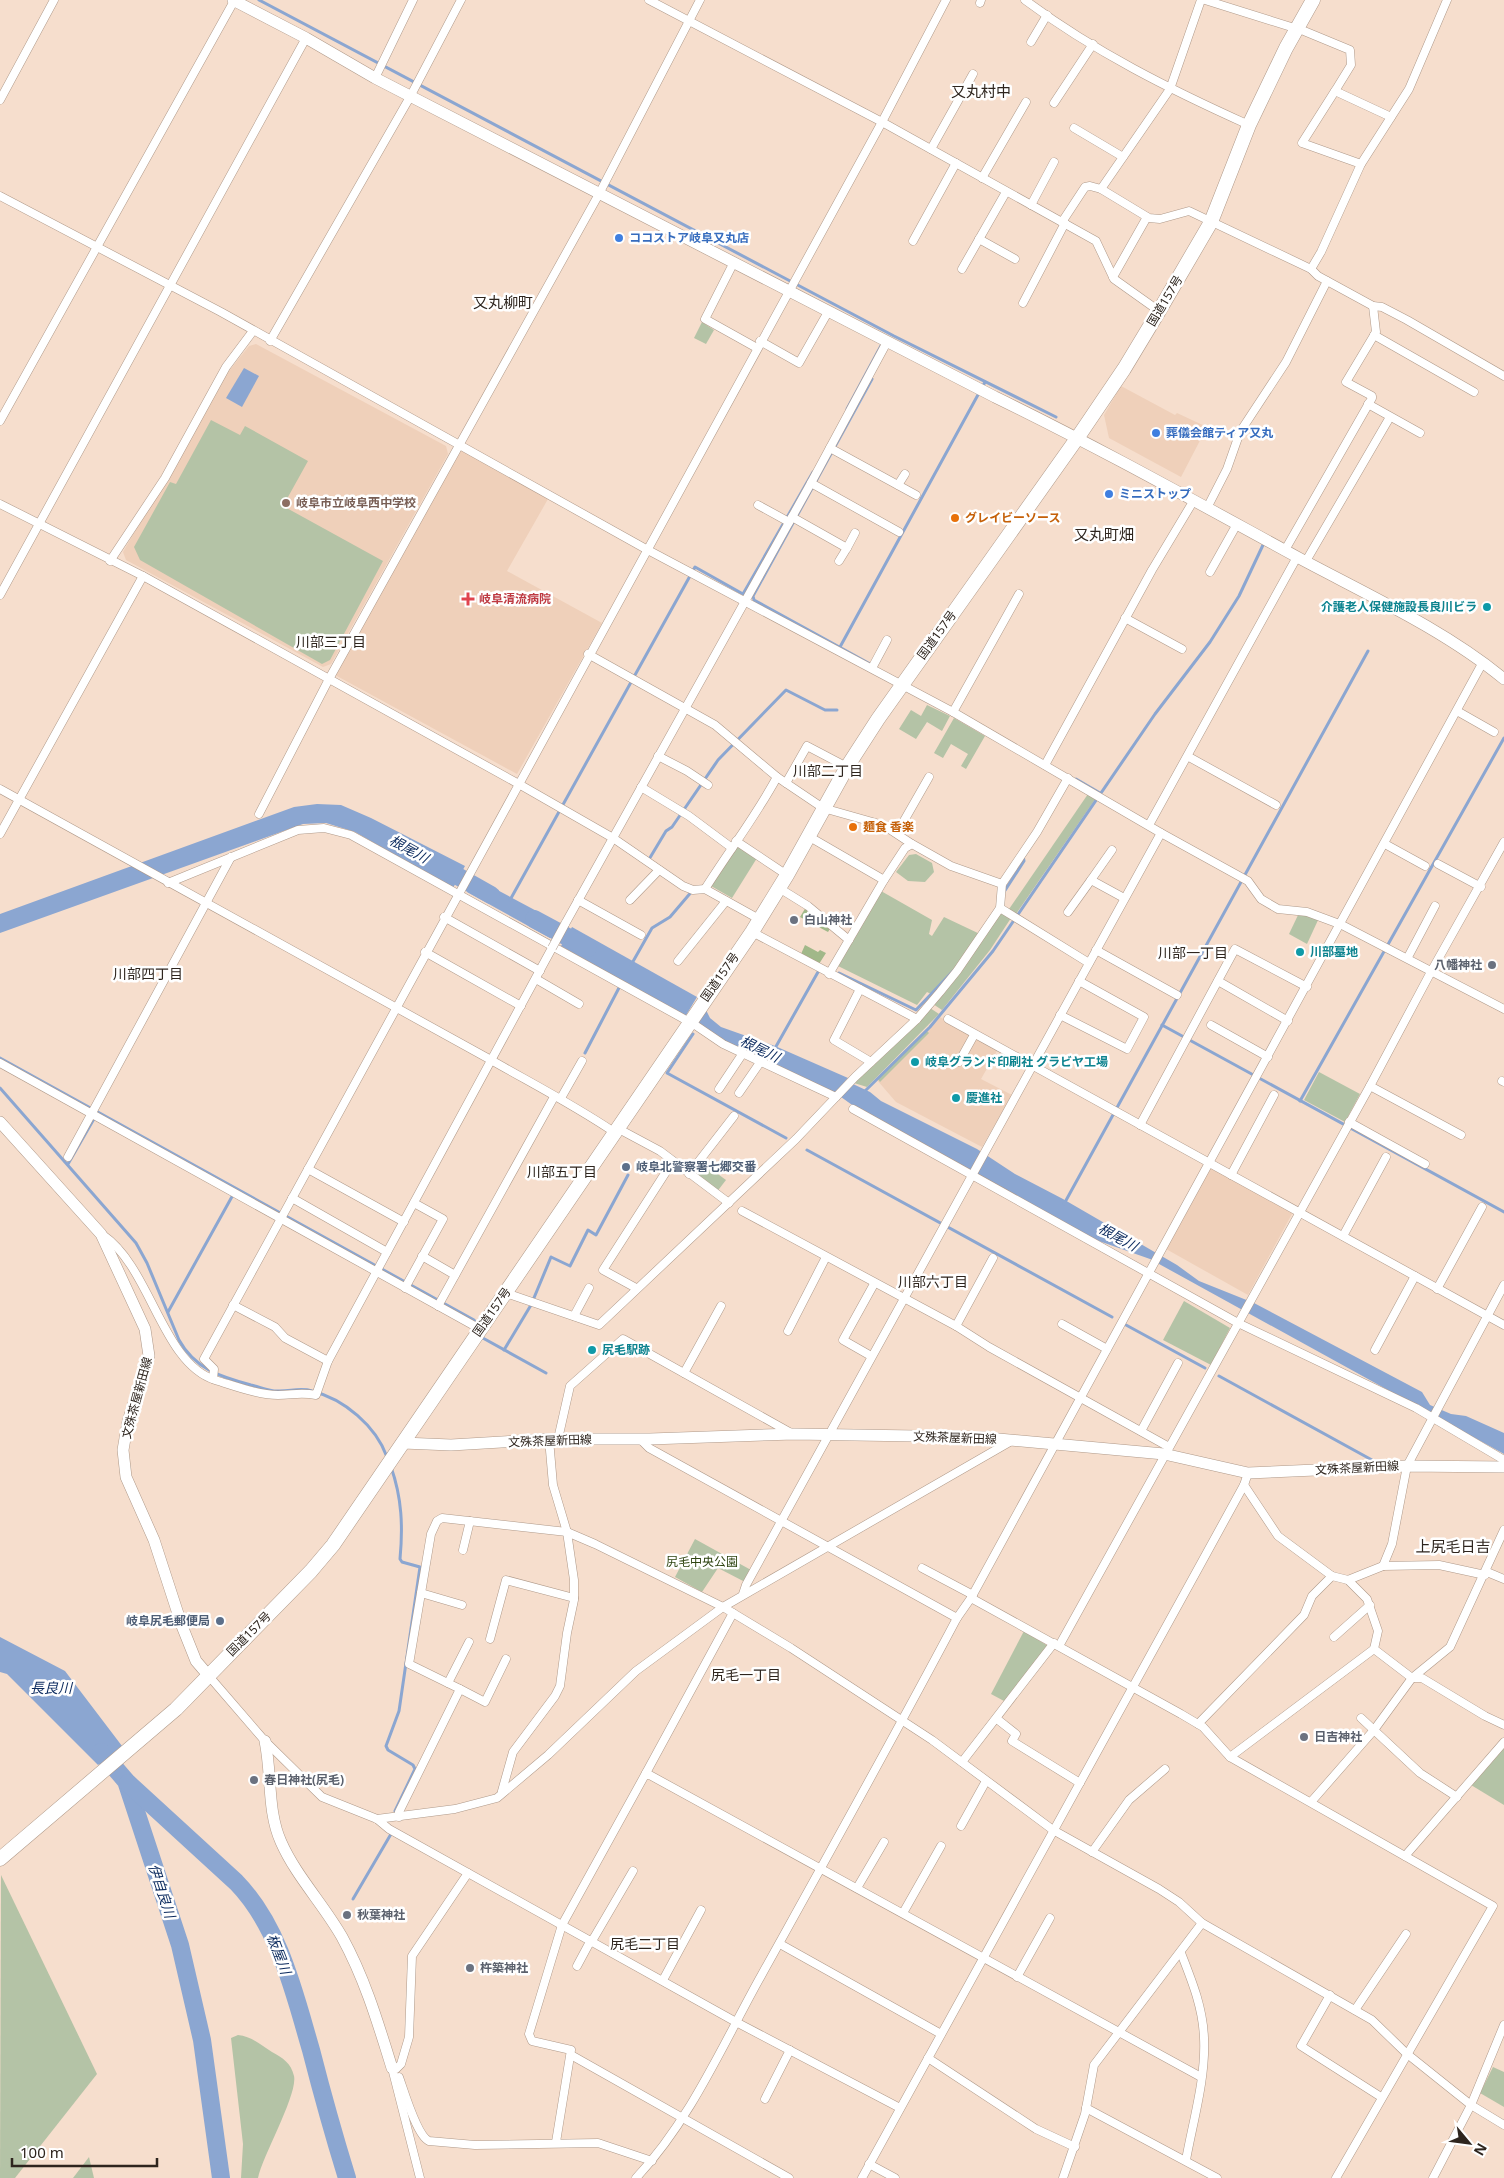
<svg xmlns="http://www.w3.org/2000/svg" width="1504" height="2178" viewBox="0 0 1504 2178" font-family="'Noto Sans','Noto Sans JP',sans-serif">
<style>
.built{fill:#efd0ba}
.green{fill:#b4c3a6}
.forest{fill:#a1b889}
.water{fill:#8ba6d1}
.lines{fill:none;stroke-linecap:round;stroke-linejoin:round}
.stream{stroke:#8ba6d1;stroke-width:3}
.river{stroke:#8ba6d1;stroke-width:18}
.street-casing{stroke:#af9989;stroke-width:9}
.secondary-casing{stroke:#af9989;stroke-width:12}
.highway-casing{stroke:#af9989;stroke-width:15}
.street{stroke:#fff;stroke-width:8}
.secondary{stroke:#fff;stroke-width:11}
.highway{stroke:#fff;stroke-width:14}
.street-bridge-casing{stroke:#af9989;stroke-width:9;stroke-linecap:butt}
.street-bridge{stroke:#fff;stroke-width:8}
.shop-dot{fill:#3f7fe0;stroke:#fff;stroke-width:2}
.education-dot{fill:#8d6e63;stroke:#fff;stroke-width:2}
.food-dot{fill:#e8710a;stroke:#fff;stroke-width:2}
.health-dot{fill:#e0444e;stroke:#fff;stroke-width:2}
.culture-dot{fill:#0f9aa8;stroke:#fff;stroke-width:2}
.worship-dot{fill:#6b7280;stroke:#fff;stroke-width:2}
.service-dot{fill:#5c6f8a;stroke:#fff;stroke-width:2}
.labels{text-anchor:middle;stroke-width:5;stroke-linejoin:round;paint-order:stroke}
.shop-label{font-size:12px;font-weight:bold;fill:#366cbe;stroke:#fff;text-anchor:start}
.street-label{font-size:12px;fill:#2e251e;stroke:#fff}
.education-label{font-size:12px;font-weight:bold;fill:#785e54;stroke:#fff;text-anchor:start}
.food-label{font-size:12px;font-weight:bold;fill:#c56008;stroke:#fff;text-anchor:start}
.health-label{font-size:12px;font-weight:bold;fill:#be3a42;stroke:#fff;text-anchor:start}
.culture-label{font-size:12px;font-weight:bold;fill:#0d838f;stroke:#fff;text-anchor:start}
.worship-label{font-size:12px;font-weight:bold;fill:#5b616d;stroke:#fff;text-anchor:start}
.service-label{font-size:12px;font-weight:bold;fill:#4e5e75;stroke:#fff;text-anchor:start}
.park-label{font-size:12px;fill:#2e4411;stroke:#fff}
.neighbourhood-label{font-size:14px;fill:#2e251e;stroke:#fff}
.water-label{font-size:14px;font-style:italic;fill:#0b2a5e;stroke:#fff}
.quarter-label{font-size:15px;fill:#2e251e;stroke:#fff}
</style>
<rect width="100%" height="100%" fill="#f6decd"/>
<g class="built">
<path d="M256 344 446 446 448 454 331 664 323 667 126 560 123 552 224 377 249 346Z"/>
<path d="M1121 386 1175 415 1177 413 1207 427 1181 477 1109 438 1104 415Z"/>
<path d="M461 450 548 499 507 571 602 623 517 774 335 675Z"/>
<path d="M940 1017 997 1051 981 1079 1012 1095 982 1147 896 1102 877 1080Z"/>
<path d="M1211 1167 1293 1212 1248 1295 1166 1249Z"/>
</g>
<g class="green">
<path d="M702 322 714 330 706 344 694 338Z"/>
<path d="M211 420 240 435 245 426 308 461 283 506 383 561 330 660 322 664 140 560 134 547 170 482 176 484Z"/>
<path d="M927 705 950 716 942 731 927 722 916 739 899 729 911 710 921 716Z"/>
<path d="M954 718 985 736 966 769 961 766 968 754 951 744 943 758 934 753Z"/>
<path d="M1088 794 1096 798 1014 917 1007 912Z"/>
<path d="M737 845 757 858 732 898 711 886Z"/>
<path d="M916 854 932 863 934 872 925 882 908 881 896 872 909 855Z"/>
<path d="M881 891 932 920 929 934 932 936 944 917 982 935 935 996 927 992 917 1005 838 966Z"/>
<path d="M1000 912 1011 918 990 950 942 1010 933 1004Z"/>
<path d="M1299 913 1319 918 1307 944 1289 934Z"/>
<path d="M930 1008 939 1014 867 1087 854 1083Z"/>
<path d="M927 1031 929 1033 880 1082 878 1079Z"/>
<path d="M1319 1072 1360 1094 1345 1122 1304 1100Z"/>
<path d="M700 1161 726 1180 716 1193 690 1174Z"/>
<path d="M1184 1301 1230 1328 1211 1365 1163 1340Z"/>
<path d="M695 1539 751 1570 745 1582 718 1568 702 1592 675 1577Z"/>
<path d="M1024 1631 1048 1646 1004 1701 991 1694Z"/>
<path d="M1504 1747V1805L1471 1785Z"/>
<path d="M1 1875 97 2074 15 2178H0Z"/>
<path d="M238 2035C251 2036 261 2045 272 2052 283 2058 291 2063 294 2076 298 2094 263 2155 258 2178H241L243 2144 231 2038Z"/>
<path d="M1493 2067 1504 2072V2107L1480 2093Z"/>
<path d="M89 2157 94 2178H73Z"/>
</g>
<g class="forest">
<path d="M806 907 831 927 828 932 800 917Z"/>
<path d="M805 945 818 952 820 950 826 953 819 964 801 954Z"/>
</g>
<g class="water">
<path d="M244 368 259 376 242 407 226 398Z"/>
<path d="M317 804 341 805 371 818 465 866 453 888 355 832 326 823 303 824 0 933V914L294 807Z"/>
<path d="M475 878 559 923 550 938 467 892Z"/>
<path d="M572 927 697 997 685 1017 561 946Z"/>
<path d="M706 1010 710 1018 721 1027 775 1046 848 1078 835 1093 724 1042 697 1024Z"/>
<path d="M853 1084 870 1092 881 1101 977 1149 1015 1174 1063 1199 1177 1265 1199 1281 1254 1303 1422 1392 1430 1405 1451 1414 1466 1416 1504 1433V1454L1150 1259 1096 1240 855 1107 841 1097Z"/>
<path d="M0 1637 65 1671 122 1746 98 1765 7 1674 0 1672Z"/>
</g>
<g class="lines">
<g class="stream">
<path d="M259 0 894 336 1056 417"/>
<path d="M872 379 753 596 754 600 872 665"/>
<path d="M847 409 883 342"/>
<path d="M840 647 985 382"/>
<path d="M1076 779 1100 793"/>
<path d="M648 861 666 831 672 827 718 760 786 690 825 710H837"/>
<path d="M1004 892 1024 861 1023 855"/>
<path d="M510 900 695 567 743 594 813 472"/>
<path d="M631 965 652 928 670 917 693 890"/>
<path d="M839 973 916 1010 953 971"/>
<path d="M1162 1025 1504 1212"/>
<path d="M693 1034 667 1073 786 1138"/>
<path d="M774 1050 818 972"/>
<path d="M585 1053 621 984"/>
<path d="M0 1058 474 1320 476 1324"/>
<path d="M0 1088 136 1243 147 1263 179 1340C195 1369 221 1377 251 1385 260 1387 269 1391 277 1391 289 1392 300 1387 312 1391 344 1399 376 1426 387 1457"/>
<path d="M864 1092 930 1027 993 951 1155 714 1210 642 1239 596 1263 545"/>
<path d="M1300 1101 1504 738"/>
<path d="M807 1150 1112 1317"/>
<path d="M68 1164 95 1117"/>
<path d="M1064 1204 1368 651"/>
<path d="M168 1312 234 1193"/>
<path d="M1126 1325 1205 1368"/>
<path d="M481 1337 546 1373"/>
<path d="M504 1350 531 1305 551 1257 570 1266 588 1230 596 1235 628 1175"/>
<path d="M1219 1376 1372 1460"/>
<path d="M391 1467C402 1498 403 1527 400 1559L402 1562 420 1567 399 1711 386 1746 388 1750 413 1765 415 1769 395 1811"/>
<path d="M353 1899 391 1834"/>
</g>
<g class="river">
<path d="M438 865 491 895"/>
<path d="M534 919 588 948"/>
<path d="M101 1752 126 1781 180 1945 202 2040 221 2178"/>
<path d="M128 1783 236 1882C279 1926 294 1992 311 2050 322 2093 334 2136 347 2178"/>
</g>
<g class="street-casing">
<g id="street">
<path d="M649 0 882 122 1096 241 1114 279 1159 311"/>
<path d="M1025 0C1093 51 1171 90 1249 125"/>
<path d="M1205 0 1304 31 1350 50 1351 65 1335 91 1391 117"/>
<path d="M980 3 981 0"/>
<path d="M1031 42 1047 15"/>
<path d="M375 78 413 0"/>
<path d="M1335 91 1302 143 1361 164"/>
<path d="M0 100 54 0"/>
<path d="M1054 103 1093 44"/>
<path d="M1074 128 1123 157"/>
<path d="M931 149 973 74"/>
<path d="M982 178 1026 102"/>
<path d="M1101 189 1170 89 1201 0"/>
<path d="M0 196 221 312 646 549 953 712 1161 833 1248 881 1261 899 1278 909 1307 912 1342 925 1504 1009"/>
<path d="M1031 205 1054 162"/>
<path d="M1062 222 1085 187 1090 186 1101 189 1149 218 1160 219 1189 211 1311 269 1318 276 1373 306 1382 307 1407 320 1504 376"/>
<path d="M979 239 1015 259"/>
<path d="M913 241 956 163"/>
<path d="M734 262 705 319 757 348"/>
<path d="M962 269 1006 192"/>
<path d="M1311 269 1321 252 1361 164 1409 89 1447 0"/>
<path d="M1113 277 1147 217"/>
<path d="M1023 303 1065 223"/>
<path d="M1374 335 1474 392"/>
<path d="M270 341 410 97 461 0"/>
<path d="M760 341 799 363 828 312"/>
<path d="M1368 404 1420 433"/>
<path d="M0 421 234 1"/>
<path d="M830 448 916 495"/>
<path d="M811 483 899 532"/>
<path d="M898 485 905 474"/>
<path d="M0 504 143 576 517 783 613 838 683 886 693 890 705 889 759 919"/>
<path d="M758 505 789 522"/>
<path d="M1207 508 1227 469 1240 432 1286 362 1327 281"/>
<path d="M792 517 847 548 839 561"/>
<path d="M847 548 855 533"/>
<path d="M1285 550 1372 398V396L1346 382 1376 332 1373 306"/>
<path d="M110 561 165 478 226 367 253 331"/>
<path d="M1306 561 1390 417"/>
<path d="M1210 572 1237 524"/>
<path d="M0 595 306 38"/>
<path d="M1125 618 1182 649"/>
<path d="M588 654 715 725 777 777"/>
<path d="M872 668 887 640"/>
<path d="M1457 711 1494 732"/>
<path d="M953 712 1019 594"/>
<path d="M658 756 687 771 708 785"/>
<path d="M1189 757 1276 805"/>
<path d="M1045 765 1152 570 1194 500"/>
<path d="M786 783 807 746 847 767"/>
<path d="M641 787 689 816 732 848"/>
<path d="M0 789 491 1060C533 1084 574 1105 614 1132"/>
<path d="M259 814 329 679 599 194 700 0"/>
<path d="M1149 825 1297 557"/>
<path d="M897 833 929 777"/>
<path d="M0 834 143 576"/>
<path d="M808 836 884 880"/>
<path d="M736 841 787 875"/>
<path d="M1385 844 1425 866"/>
<path d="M1438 864 1481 887"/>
<path d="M1091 880 1112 850"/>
<path d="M168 883 298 830 324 828 351 835 695 1025 723 1044 836 1097"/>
<path d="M779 888 808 906 849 940"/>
<path d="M705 889C729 851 756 816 777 777L823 808 883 825 912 844"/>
<path d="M578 900 641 935"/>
<path d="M630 900 659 870"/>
<path d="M1000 908 1089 963"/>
<path d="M1068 912 1091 880 1124 898"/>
<path d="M444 917 540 971"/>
<path d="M565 924 811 483 887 342"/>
<path d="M752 932 917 1019"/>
<path d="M1096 950 1177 995"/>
<path d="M425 952 521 1006"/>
<path d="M1408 957 1435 906"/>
<path d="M678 961 726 901"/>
<path d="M829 974 884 880 905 848 912 844 951 866 1002 884"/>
<path d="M536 979 579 1004"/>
<path d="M1218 981 1288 1021"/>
<path d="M860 989 834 1040 871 1062"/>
<path d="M1060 1015 1127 1049 1144 1017 1079 981"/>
<path d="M948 1019 1504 1325"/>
<path d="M1211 1025 1268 1057"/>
<path d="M959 1062 974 1035"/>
<path d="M0 1063 480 1329"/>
<path d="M1502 1081 1504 1082"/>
<path d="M1370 1086 1461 1135"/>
<path d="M719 1089 743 1053"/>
<path d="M739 1093 761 1061"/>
<path d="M561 1098 582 1061"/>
<path d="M853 1109 1238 1323 1416 1408 1504 1460"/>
<path d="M1349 1122 1425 1164"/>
<path d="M1140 1125 1235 949 1307 987"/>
<path d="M617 1128 660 1151 729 1203"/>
<path d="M68 1157 231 857"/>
<path d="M308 1169 404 1222"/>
<path d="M689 1174 734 1116"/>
<path d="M1231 1175 1274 1095"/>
<path d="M292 1198 387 1252"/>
<path d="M742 1211 956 1326 989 1347 1169 1447"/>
<path d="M103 1235C151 1268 162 1363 215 1380 235 1386 258 1395 278 1395 293 1395 300 1392 316 1395L328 1361 552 948"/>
<path d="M1343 1236 1386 1157"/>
<path d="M422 1256 455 1275"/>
<path d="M405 1288 443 1219 414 1203"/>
<path d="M636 1288 603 1270 673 1161"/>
<path d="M1437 1289 1482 1207"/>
<path d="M506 1293 599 1325 796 1139 855 1077 917 1019 940 992 957 971 1000 908 1002 884 1037 832 1068 778"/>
<path d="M233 1305 275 1327 285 1338 328 1361"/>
<path d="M438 1306 554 1097"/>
<path d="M574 1316 589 1288"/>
<path d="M1062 1324 1107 1349"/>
<path d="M956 1326 993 1258"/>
<path d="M788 1331 826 1257"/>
<path d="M1375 1350 1415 1276"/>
<path d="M871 1356 843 1340 874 1284"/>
<path d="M684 1373 721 1306"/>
<path d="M213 1379 214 1369 204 1359 882 122 946 0"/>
<path d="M1141 1431 1178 1363"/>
<path d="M558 1439 570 1386 623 1339 791 1433"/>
<path d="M640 1439 649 1448 957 1618"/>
<path d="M1244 1485 1278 1536 1332 1576 1348 1580 1367 1599 1378 1631 1374 1649 1412 1678H1422L1485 1716 1504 1725"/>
<path d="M463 1550 470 1521"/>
<path d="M1383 1566 1439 1565 1485 1575"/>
<path d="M922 1568 973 1595"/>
<path d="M1487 1572 1504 1579"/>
<path d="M1348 1580 1383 1566 1392 1544 1407 1466 1504 1285"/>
<path d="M421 1593 462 1605"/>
<path d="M743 1594 746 1585 1161 833"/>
<path d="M971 1598 1181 1714 1203 1727 1230 1757 1493 1906 1336 2178"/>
<path d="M1334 1637 1370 1605"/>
<path d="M490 1639 506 1580 574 1598"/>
<path d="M1059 1646 1370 1086 1432 970 1504 842"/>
<path d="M208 1675 265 1741 322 1797 377 1819 389 1829 736 2022 900 2108"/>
<path d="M448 1683 469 1642"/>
<path d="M460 1689 485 1702 506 1659"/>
<path d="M1361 1718 1420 1773 1457 1797"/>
<path d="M997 1719 1016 1734 1012 1741 1080 1783"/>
<path d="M1198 1724 1304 1615 1312 1596 1332 1576"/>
<path d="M1230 1757 1374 1649"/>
<path d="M962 1762 1054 1643"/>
<path d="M646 1773 733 1613"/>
<path d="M502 1791 513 1752 555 1696 560 1686 567 1633 574 1600V1580L567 1532 553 1485 549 1439"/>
<path d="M1311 1802 1374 1730 1412 1678 1450 1647 1504 1530"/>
<path d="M399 1817V1812L460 1689 409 1664 431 1534 437 1521 442 1518 567 1532 595 1544 723 1607 791 1648 932 1740 1053 1830 1159 1889 1179 1902 1202 1923 1372 2020 1406 2053 1471 2105 1504 2125"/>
<path d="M377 1819 455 1809 497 1798 548 1755 636 1671 723 1607 1013 1440"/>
<path d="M961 1826 986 1781"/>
<path d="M1092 1852 1129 1800 1165 1769"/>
<path d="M1405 1856 1504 1742"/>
<path d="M857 1888 884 1842"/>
<path d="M903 1913 941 1846"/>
<path d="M592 1941 633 1871"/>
<path d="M780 1944 941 2034"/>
<path d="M1181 1953C1192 1981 1203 2008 1204 2038 1206 2078 1193 2121 1186 2160"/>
<path d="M577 1966 591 1940"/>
<path d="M1017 1977 1050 1918"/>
<path d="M663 1980 701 1910"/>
<path d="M1330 1995 1301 2046 1381 2097"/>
<path d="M1355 2010 1406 1934"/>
<path d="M571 2055 789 2178"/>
<path d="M928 2058 1036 2129 1075 2147"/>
<path d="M399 2077C404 2091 417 2136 429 2141L475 2145 598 2143 652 2161"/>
<path d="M765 2099 790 2050"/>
<path d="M1086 2108 1217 2178"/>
<path d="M556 2142 571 2050 532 2041 529 2034 562 1925 646 1773 1201 2077"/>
<path d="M869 2164 895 2178"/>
<path d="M420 2178 392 2068 396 2069 401 2064 409 2037 412 1956 468 1873"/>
<path d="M636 2178C690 2121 723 2044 761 1976 827 1857 893 1739 957 1618L971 1598 1483 662"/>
<path d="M862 2178 1199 1567 1244 1485 1248 1473"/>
<path d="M1063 2178 1085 2114 1094 2065 1202 1923"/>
<path d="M1433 2178 1471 2105 1504 2025"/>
</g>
</g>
<g class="secondary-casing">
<g id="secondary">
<path d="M233 0 306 38 375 78 995 397C1098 447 1198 503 1299 558 1366 594 1445 630 1504 679"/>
<path d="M0 1122 101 1234 145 1329 149 1356 128 1421 123 1450 126 1477 154 1540 182 1626 196 1661 208 1675"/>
<path d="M403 1443 451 1445 549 1439H650L794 1434 977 1437 1164 1454 1248 1473 1407 1466 1504 1467"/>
<path d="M265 1741C272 1774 267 1811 281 1842 296 1876 324 1905 342 1937 365 1979 378 2023 392 2068"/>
</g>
</g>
<g class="highway-casing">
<path id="highway" d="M0 1859 176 1709 311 1571 333 1545 752 932 787 875 847 767 878 719 1078 437 1124 369 1159 311 1211 222 1249 125 1286 48 1313 0"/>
</g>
<use href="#street" class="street"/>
<use href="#secondary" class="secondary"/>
<use href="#highway" class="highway"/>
<g class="street-bridge-casing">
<path id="street-bridge" d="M552 948 565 924"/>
</g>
<use href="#street-bridge" class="street-bridge"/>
</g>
<g class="shop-dot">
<circle cx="619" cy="238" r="5"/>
<circle cx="1156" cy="433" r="5"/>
<circle cx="1109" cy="494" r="5"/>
</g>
<circle class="education-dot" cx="286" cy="503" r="5"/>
<g class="food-dot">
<circle cx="955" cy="518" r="5"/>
<circle cx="853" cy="827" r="5"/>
</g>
<path class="health-dot" d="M465.5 591.5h5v5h5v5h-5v5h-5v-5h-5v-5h5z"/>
<g class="culture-dot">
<circle cx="1487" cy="607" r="5"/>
<circle cx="1300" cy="952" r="5"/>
<circle cx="915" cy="1062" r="5"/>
<circle cx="956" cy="1098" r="5"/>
<circle cx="592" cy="1350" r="5"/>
</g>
<g class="worship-dot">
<circle cx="794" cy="920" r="5"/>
<circle cx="1492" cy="965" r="5"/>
<circle cx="1304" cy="1737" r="5"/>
<circle cx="254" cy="1780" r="5"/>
<circle cx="347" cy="1915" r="5"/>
<circle cx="470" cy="1968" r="5"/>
</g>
<g class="service-dot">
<circle cx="626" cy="1167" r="5"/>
<circle cx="220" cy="1621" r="5"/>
</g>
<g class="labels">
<g class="shop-label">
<text x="629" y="242">ココストア岐阜又丸店</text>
<text x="1166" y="437">葬儀会館ティア又丸</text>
<text x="1119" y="498">ミニストップ</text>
</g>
<g class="street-label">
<text transform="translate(1165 301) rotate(-59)" y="4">国道157号</text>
<text transform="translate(937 635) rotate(-54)" y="4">国道157号</text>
<text transform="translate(720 977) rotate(-55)" y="4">国道157号</text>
<text transform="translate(492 1312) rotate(-55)" y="4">国道157号</text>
<text transform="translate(137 1398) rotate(-75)" y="4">文殊茶屋新田線</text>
<text transform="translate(955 1438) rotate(2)" y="4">文殊茶屋新田線</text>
<text transform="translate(550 1441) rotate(-2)" y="4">文殊茶屋新田線</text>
<text transform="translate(1357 1468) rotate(-3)" y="4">文殊茶屋新田線</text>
<text transform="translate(249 1634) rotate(-45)" y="4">国道157号</text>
</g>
<g class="education-label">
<text x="296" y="507">岐阜市立岐阜西中学校</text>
</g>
<g class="food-label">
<text x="965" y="522">グレイビーソース</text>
<text x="863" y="831">麺食 香楽</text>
</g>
<g class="health-label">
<text x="479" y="603">岐阜清流病院</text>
</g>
<g class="culture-label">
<text x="1477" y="611" text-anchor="end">介護老人保健施設長良川ビラ</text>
<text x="1310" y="956">川部墓地</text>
<text x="925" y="1066">岐阜グランド印刷社 グラビヤ工場</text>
<text x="966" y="1102">慶進社</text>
<text x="602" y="1354">尻毛駅跡</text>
</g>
<g class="worship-label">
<text x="804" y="924">白山神社</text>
<text x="1482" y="969" text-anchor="end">八幡神社</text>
<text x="1314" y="1741">日吉神社</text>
<text x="264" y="1784">春日神社(尻毛)</text>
<text x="357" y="1919">秋葉神社</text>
<text x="480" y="1972">杵築神社</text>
</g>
<g class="service-label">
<text x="636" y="1171">岐阜北警察署七郷交番</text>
<text x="210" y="1625" text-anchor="end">岐阜尻毛郵便局</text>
</g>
<g class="park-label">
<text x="702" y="1566">尻毛中央公園</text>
</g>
<g class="neighbourhood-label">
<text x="331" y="647">川部三丁目</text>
<text x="828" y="776">川部二丁目</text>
<text x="1193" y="958">川部一丁目</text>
<text x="148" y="979">川部四丁目</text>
<text x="562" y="1177">川部五丁目</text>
<text x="933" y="1287">川部六丁目</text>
<text x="746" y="1680">尻毛一丁目</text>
<text x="645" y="1949">尻毛二丁目</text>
</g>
<g class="water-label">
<text transform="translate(409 849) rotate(29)" y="5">根尾川</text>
<text transform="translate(760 1049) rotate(26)" y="5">根尾川</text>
<text transform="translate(1118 1237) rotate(29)" y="5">根尾川</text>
<text x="51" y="1693">長良川</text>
<text transform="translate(162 1891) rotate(72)" y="5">伊自良川</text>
<text transform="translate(279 1954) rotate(69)" y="5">板屋川</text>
</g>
<g class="quarter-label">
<text x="981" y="97">又丸村中</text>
<text x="503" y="308">又丸柳町</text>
<text x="1104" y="540">又丸町畑</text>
<text x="1453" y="1552">上尻毛日吉</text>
</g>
</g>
<g transform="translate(1469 2143) rotate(119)" stroke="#ffffff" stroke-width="4" paint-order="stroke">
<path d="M0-4L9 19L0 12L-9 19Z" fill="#2e251e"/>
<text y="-8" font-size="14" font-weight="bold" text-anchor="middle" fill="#2e251e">N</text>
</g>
<path d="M12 2158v8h145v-8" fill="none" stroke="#2e251e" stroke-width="2.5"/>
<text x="20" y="2158" font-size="15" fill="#2e251e" stroke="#ffffff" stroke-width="4" paint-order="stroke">100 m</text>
</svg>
